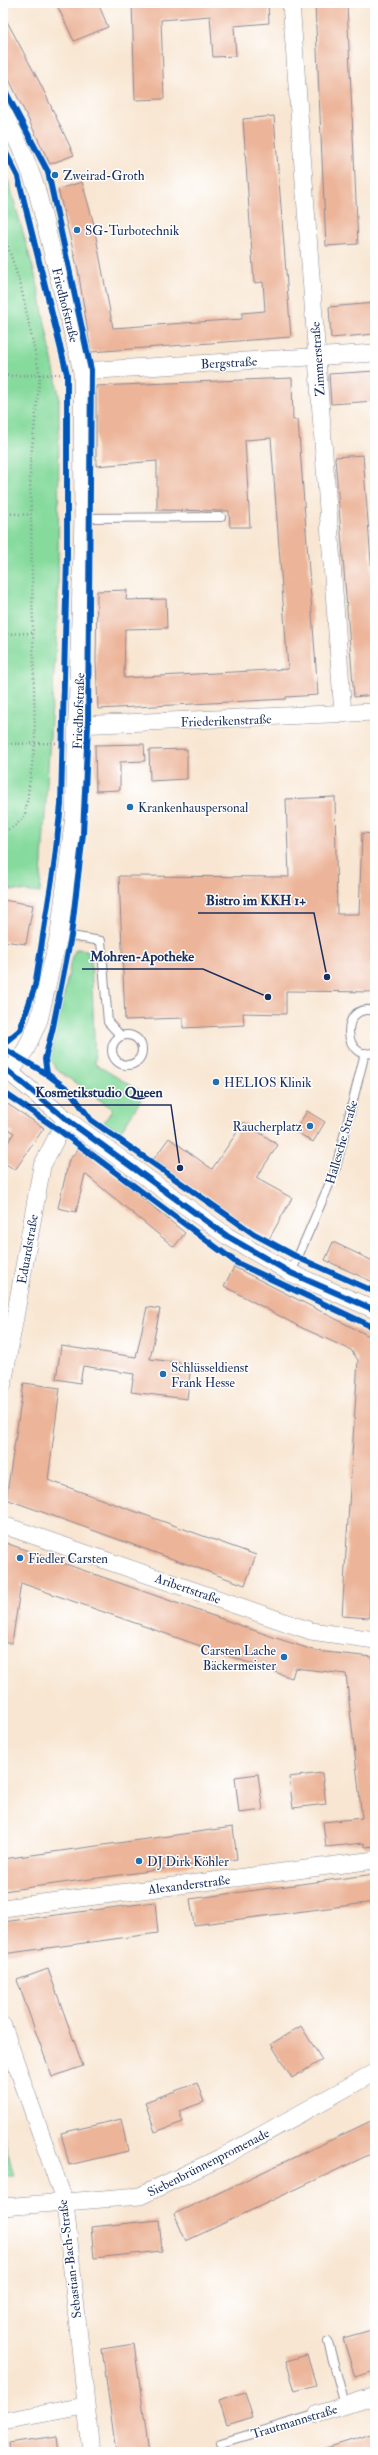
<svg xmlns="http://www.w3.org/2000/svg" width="378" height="2455" viewBox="0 0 378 2455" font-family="'IM FELL Double Pica',serif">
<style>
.green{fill:#85da9c;stroke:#50847d}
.building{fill:#ecb498}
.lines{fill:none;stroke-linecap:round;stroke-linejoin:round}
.service-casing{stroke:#8a8a98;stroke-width:10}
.minor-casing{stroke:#8a8a98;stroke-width:18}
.path{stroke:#8a8a98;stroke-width:2.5;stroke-dasharray:1 3;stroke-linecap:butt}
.service{stroke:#fff;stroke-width:8}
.minor{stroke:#fff;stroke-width:17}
.cycleway-casing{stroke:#fff;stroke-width:8}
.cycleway{stroke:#0057b8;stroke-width:6}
.poi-dot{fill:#1f6fb2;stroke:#fff;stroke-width:1.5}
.labels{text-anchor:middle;stroke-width:3;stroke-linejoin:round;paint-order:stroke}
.poi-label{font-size:13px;fill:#1b2f5e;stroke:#fff;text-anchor:start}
.street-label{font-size:13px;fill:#1b2f5e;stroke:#fff}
.leader{fill:none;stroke:#1b2f5e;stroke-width:1.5}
.callout-dot{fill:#1b2f5e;stroke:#fff;stroke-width:1.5}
.callout-label{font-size:14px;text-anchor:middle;font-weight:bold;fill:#1b2f5e;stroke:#fff;stroke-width:3;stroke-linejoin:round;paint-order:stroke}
</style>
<rect width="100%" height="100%" fill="#fff"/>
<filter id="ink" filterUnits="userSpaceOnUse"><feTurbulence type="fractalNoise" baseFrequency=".025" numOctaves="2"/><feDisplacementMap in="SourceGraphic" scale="8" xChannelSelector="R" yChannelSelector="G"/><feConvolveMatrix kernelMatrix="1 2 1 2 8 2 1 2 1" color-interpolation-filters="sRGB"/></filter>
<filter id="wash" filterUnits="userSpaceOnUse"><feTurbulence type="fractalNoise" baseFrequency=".012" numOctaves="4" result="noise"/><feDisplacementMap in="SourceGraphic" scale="16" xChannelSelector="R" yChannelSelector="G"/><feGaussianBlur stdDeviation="0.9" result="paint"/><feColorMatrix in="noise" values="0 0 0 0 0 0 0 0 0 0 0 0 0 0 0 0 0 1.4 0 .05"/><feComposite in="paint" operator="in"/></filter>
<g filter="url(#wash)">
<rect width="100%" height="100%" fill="#f8e6d2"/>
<g class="green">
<path d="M3 171 9 183 37 282 59 395 58 610 40 893 3 889Z"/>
<path d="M76 949 87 950 91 957 95 1064 145 1094 120 1132 104 1122 113 1109 57 1070 50 1060 72 957Z"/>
<path d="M3 2134 14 2176H3Z"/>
</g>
<g id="blocks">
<g class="building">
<path d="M56 3H98L108 27 74 41Z"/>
<path d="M132 3H268L269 23 234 26 236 56 213 57 210 16 161 20 164 99 135 100Z"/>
<path d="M347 4 358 244 326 246 315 6Z"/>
<path d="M3 14 41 85 74 155 50 164 3 67Z"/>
<path d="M274 116 291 337 91 352 78 270 58 189 82 182 93 221 113 328 242 319V313L265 311 263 282 254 283 243 119Z"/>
<path d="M375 303V334L331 338 329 307Z"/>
<path d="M375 371V401L331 404 329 374Z"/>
<path d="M292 378 293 420H298L318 695 286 697V699L98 709 96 661 97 591 127 590 126 600 166 599 167 628 125 629 124 678 288 669 271 438 245 440 250 527H230L229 511 157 510V461L96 466V386Z"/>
<path d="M363 455 375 615V695L354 697 335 457Z"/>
<path d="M144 744 145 761 120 762V790L96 791 95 745Z"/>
<path d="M187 749V779L150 781 149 750Z"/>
<path d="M335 797 337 914H359L362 833 375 834V992L286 991V1014L243 1013 244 1025 183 1028V1018L125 1020 119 876 289 877 286 799Z"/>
<path d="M3 900 33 905 26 944 3 941Z"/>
<path d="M3 1101 44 1128 15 1170 3 1162V1150L14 1133 3 1126Z"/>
<path d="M307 1111 325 1122 313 1142 295 1131Z"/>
<path d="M244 1122 278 1145 256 1178 292 1198 269 1239 250 1228 153 1160 169 1138 212 1169Z"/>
<path d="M80 1147 185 1233 174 1247 85 1174 76 1212 58 1208 69 1160Z"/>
<path d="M333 1242 375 1262V1283L325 1260Z"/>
<path d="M234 1267 375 1339V1527L369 1618 342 1616 358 1360 351 1350 298 1326 224 1286Z"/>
<path d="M147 1307 160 1309 150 1359 191 1364 187 1399 131 1392 134 1374 83 1366 80 1383 56 1379 61 1346 136 1357Z"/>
<path d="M24 1383 60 1388 48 1480 256 1555 245 1585 6 1499Z"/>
<path d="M3 1542 276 1638 316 1651 372 1657 375 1696V1846L365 1847 364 1843 326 1847 323 1822 362 1818 346 1674 295 1668 292 1678 21 1583 12 1643H3Z"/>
<path d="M322 1773 326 1804 293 1808 289 1777Z"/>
<path d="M258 1774 263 1810 239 1813 235 1777Z"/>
<path d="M233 1827 237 1859 3 1891V1859Z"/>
<path d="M375 1874V1902L194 1925 190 1899Z"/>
<path d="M155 1902 158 1933 3 1954V1922Z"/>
<path d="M48 1969 83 2066 52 2077 17 1980Z"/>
<path d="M301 2026 322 2060 292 2078 271 2044Z"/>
<path d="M197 2083 204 2102 179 2111 183 2122 155 2132 145 2102Z"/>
<path d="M121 2119 128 2151 69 2165 61 2133Z"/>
<path d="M371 2121 375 2130V2152L186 2241 174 2214Z"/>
<path d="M159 2220 162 2251 94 2258 91 2227Z"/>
<path d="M375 2329V2371L355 2377 343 2338Z"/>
<path d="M134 2344 149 2452H116L102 2349Z"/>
<path d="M307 2355 316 2385 295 2391 286 2361Z"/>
<path d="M245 2392 253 2417 227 2425 219 2400Z"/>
<path d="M375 2433V2452H323V2449Z"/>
<path d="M57 2436 59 2452H9L8 2443Z"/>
</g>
</g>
</g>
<g filter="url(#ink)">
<use href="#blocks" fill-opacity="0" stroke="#8a8a98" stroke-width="1"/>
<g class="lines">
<g class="service-casing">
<g id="service">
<path d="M83 518 221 517"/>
<path d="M59 934 101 941 108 1022 121 1036"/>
<path d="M375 1011C338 1001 343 1065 375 1052"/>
<circle cx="127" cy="1050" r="15"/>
<path d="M291 1273 335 1171 365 1053"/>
<path d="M328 2342 345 2405"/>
<path d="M221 2443 318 2414"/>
</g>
</g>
<g class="minor-casing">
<g id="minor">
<path d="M291 3 343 714"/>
<path d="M3 112 24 155 36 187 82 371 83 518 74 816 59 934 39 1020 26 1049 10 1073"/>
<path d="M82 371 375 353"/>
<path d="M77 725 375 712"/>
<path d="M3 1067 66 1119 227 1236 291 1273 375 1310"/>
<path d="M3 1384 42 1166 66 1119"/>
<path d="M3 1525 311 1631 375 1640"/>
<path d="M3 1908 375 1860"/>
<path d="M3 2026 65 2203 91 2452"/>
<path d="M3 2207 140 2196 224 2156 375 2072"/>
<path d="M318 2414 375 2396"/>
<path d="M3 2421 85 2406"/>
</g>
</g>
<g class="path">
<path d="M3 231 21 287 40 376 30 465 35 743 25 816 15 826 3 832"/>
<path d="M3 376 65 374"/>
<path d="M3 513 31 515"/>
<path d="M3 634 33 633"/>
<path d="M3 744 60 743"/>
</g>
<use href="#service" class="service"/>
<use href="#minor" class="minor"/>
<g class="cycleway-casing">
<g id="cycleway">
<path d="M3 87 48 172 91 370 88 725 83 834 71 936 53 1027 45 1059 47 1074 70 1091 91 1120 254 1234 299 1258 375 1292"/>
<path d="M3 147 18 177 67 374V556L61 805 54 866 35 986 20 1030 3 1044"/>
<path d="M3 1048 47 1074"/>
<path d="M3 1067 66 1119 227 1236 291 1273 375 1310"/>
<path d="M3 1092 59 1130 237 1263 375 1328"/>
</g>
</g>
<use href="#cycleway" class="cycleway"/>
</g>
</g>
<g class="poi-dot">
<circle cx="55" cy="175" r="4"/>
<circle cx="77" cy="230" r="4"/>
<circle cx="130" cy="807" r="4"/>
<circle cx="216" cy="1082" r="4"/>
<circle cx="310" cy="1126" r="4"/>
<circle cx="163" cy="1374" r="4"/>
<circle cx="20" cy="1558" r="4"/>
<circle cx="284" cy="1657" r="4"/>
<circle cx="139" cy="1861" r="4"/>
</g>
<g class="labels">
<g class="poi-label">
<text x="63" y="180">Zweirad-Groth</text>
<text x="85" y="235">SG-Turbotechnik</text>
<text x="138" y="812">Krankenhauspersonal</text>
<text x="224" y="1087">HELIOS Klinik</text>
<text x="302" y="1131" text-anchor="end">Raucherplatz</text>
<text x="171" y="1372">Schlüsseldienst<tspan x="171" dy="15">Frank Hesse</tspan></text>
<text x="28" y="1563">Fiedler Carsten</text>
<text x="276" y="1655" text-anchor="end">Carsten Lache<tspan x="276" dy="15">Bäckermeister</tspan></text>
<text x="147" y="1866">DJ Dirk Köhler</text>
</g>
<g class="street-label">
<text transform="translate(66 305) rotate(76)" y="5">Friedhofstraße</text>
<text transform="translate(317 359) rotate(-94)" y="5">Zimmerstraße</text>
<text transform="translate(229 362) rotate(-3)" y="5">Bergstraße</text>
<text transform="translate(78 711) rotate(-88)" y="5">Friedhofstraße</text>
<text transform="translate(226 720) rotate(-2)" y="5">Friederikenstraße</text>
<text transform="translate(341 1142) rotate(-74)" y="5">Hallesche Straße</text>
<text transform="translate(27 1249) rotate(-80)" y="5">Eduardstraße</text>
<text transform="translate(188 1588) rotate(19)" y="5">Aribertstraße</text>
<text transform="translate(189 1884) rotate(-7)" y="5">Alexanderstraße</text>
<text transform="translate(208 2162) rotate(-27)" y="5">Siebenbrünnenpromenade</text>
<text transform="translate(69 2259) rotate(-97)" y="5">Sebastian-Bach-Straße</text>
<text transform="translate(294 2421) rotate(-17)" y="5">Trautmannstraße</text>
</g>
</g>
<path class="leader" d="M327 977L314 913H198M268 997L203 969H82M180 1168L171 1105H27"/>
<g class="callout-dot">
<circle cx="327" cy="977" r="4"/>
<circle cx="268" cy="997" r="4"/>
<circle cx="180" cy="1168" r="4"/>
</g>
<g class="callout-label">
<text x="256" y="905">Bistro im KKH 1+</text>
<text x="142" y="961">Mohren-Apotheke</text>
<text x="99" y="1097">Kosmetikstudio Queen</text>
</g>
<rect width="378" height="2455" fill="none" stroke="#fff" stroke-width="16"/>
</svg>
